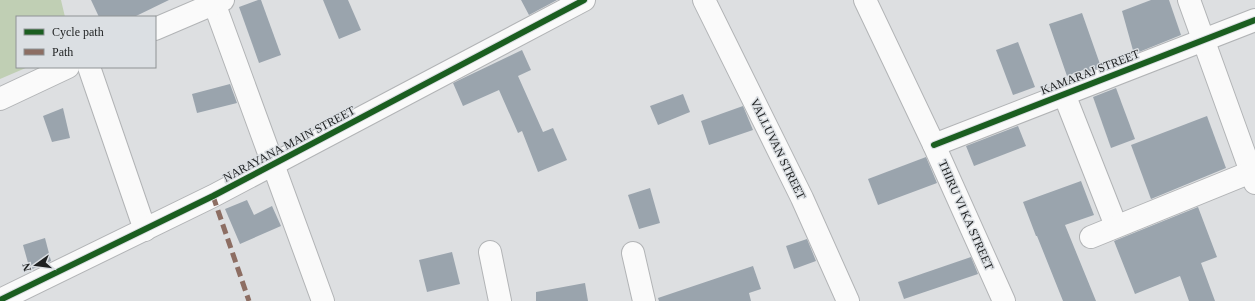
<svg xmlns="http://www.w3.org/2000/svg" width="1255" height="301" viewBox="0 0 1255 301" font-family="'Times New Roman',serif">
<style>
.green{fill:#c0cfb4}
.building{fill:#9aa4ad}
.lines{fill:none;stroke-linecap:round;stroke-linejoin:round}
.street-casing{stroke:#b2b4b6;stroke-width:24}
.street{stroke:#fafafa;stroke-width:22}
.quiet{stroke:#8d6e63;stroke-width:5;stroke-dasharray:10 5;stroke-linecap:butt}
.cycleway-casing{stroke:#dbdfe3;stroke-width:8}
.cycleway{stroke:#1b5e20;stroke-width:6}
.labels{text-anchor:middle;stroke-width:3;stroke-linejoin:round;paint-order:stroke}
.street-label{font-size:12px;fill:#1e2021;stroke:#dbdfe3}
</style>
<rect width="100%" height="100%" fill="#dddfe1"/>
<path class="green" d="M0 0H61L65 17H17V67H28L0 79Z"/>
<g class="building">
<path d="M91 0H169L134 17H99Z"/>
<path d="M258 0H261L281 55 259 63 239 7Z"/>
<path d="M323 0H348L361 30 339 39Z"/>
<path d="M521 0H557L529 15Z"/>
<path d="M1151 0H1169L1181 35 1134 54 1122 11Z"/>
<path d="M1082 13 1101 67 1084 73 1083 70 1067 76 1049 24Z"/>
<path d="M1018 42 1035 87 1013 95 996 50Z"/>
<path d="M522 50 531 70 518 76 543 132 553 128 567 160 538 172 522 131 518 133 499 90 463 106 453 83Z"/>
<path d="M230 84 237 103 197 113 192 94Z"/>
<path d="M1116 88 1135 139 1111 148 1093 97Z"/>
<path d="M683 94 690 112 658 125 650 106Z"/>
<path d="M743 106 753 130 709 145 701 121Z"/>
<path d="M63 108 70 138 52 142 43 116Z"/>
<path d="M1207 116 1226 168 1151 199 1131 145Z"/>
<path d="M1018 126 1026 146 974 166 966 146Z"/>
<path d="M926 157 937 183 878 205 868 179Z"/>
<path d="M1081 181 1094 215 1065 225 1096 301H1063L1037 236H1036L1023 202Z"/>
<path d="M650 188 660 223 639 229 628 195Z"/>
<path d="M247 200 254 215 272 206 281 226 240 244 225 209Z"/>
<path d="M1198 207 1217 257 1201 263 1215 301H1189L1180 276 1135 294 1114 241Z"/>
<path d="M45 238 51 261 30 270 23 245Z"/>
<path d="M807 239 816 261 794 269 786 246Z"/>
<path d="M452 252 460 284 427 292 419 260Z"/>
<path d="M971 257 978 274 904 299 898 282Z"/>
<path d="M753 266 761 289 749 293 751 301H659L658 298Z"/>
<path d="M585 283 588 301H536V292Z"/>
</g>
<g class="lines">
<g class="street-casing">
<g id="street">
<path d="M213 0 323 301"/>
<path d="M704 0 802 198 848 301"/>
<path d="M865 0 934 145 1004 301"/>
<path d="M1189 0 1255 183"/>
<path d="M155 29 223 0"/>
<path d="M89 67 145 230"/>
<path d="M1064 94 1116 226"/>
<path d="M0 99 68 67"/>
<path d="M934 145 1255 20"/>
<path d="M1091 237 1251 172"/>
<path d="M490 252 500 301"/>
<path d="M633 253 644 301"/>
<path d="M0 300 213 196 584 0"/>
</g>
</g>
<use href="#street" class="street"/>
<path class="quiet" d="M213 196 249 301"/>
<g class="cycleway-casing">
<g id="cycleway">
<path d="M934 145 1255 20"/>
<path d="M0 300 213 196 584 0"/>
</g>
</g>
<use href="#cycleway" class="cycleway"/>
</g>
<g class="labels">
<g class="street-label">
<text transform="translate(1090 72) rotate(-21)" y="4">KAMARAJ STREET</text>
<text transform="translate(289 144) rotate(-28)" y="4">NARAYANA MAIN STREET</text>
<text transform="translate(778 149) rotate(64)" y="4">VALLUVAN STREET</text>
<text transform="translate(966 215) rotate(66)" y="4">THIRU VI KA STREET</text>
</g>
</g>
<rect x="16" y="16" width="140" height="52" fill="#dbdfe3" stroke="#8f9395"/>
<rect x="24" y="29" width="20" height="6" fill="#1b5e20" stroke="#8f9395"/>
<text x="52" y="36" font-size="12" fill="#1e2021">Cycle path</text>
<rect x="24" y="49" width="20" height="6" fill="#8d6e63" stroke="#8f9395"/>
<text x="52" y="56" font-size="12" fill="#1e2021">Path</text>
<g transform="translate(36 265) rotate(256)" stroke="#dbdfe3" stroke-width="3" paint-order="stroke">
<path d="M0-3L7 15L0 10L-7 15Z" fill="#1e2021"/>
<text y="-6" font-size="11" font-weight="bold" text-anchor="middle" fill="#1e2021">N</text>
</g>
</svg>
